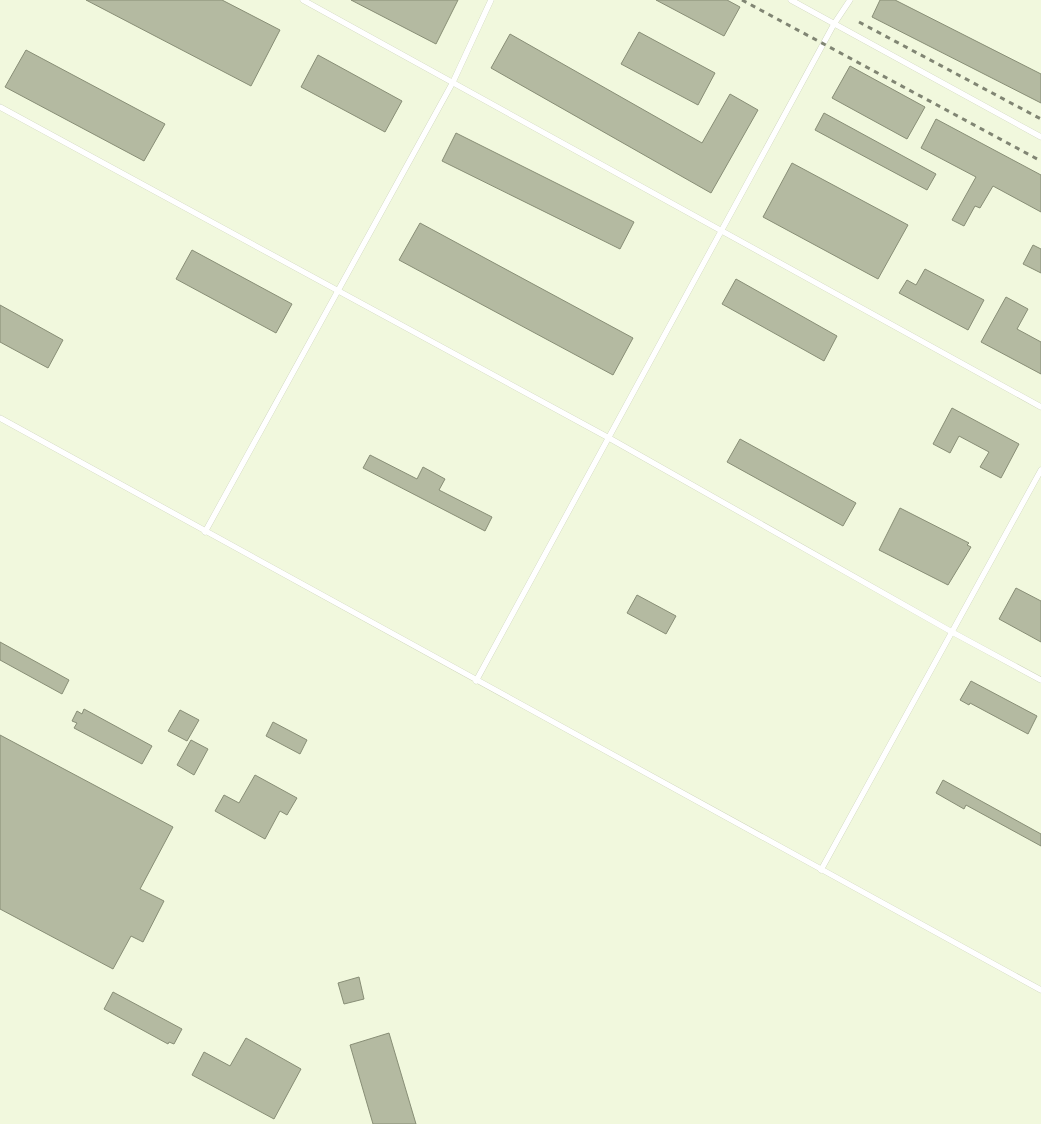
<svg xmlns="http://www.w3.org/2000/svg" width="1041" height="1124" viewBox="0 0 1041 1124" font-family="Helvetica,sans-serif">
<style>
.building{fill:#b4baa1;stroke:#888e76}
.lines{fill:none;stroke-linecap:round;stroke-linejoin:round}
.service-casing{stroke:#c7ceb4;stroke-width:6}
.service{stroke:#fff;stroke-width:5.5}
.rail{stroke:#808573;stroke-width:3;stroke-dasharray:5 5;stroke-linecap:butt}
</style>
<rect width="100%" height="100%" fill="#f1f8dd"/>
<g class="building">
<path d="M86 0H222L280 30 251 86Z"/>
<path d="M351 0H458L436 44Z"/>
<path d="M656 0H727L740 7 724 36Z"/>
<path d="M880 0H895L1041 74V103L872 17Z"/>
<path d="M639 32 715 73 698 105 621 64Z"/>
<path d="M510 34 702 143 730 94 758 110 711 193 491 68Z"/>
<path d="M26 50 165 124 144 161 5 87Z"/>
<path d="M318 55 402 101 385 132 301 87Z"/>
<path d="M850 66 925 107 907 139 832 98Z"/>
<path d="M824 113 936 174 927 190 815 130Z"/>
<path d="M936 119 1041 175V212L993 186 980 208 975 206 964 226 952 220 976 177 921 148Z"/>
<path d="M456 133 634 222 620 249 442 161Z"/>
<path d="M792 163 908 225 878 279 763 217Z"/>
<path d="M420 223 633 338 613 375 399 260Z"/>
<path d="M1033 245 1041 249V273L1023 264Z"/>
<path d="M192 250 292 304 276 333 176 279Z"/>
<path d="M925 269 984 300 968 330 899 293 907 280 916 285Z"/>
<path d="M736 279 837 336 824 361 722 304Z"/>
<path d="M1006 297 1028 309 1017 329 1041 342V374L981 342Z"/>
<path d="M0 305 63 340 48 368 0 342Z"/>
<path d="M952 408 1019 444 1001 478 980 467 989 452 959 436 950 453 933 444Z"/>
<path d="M740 439 856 503 843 526 727 462Z"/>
<path d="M370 455 417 479 423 467 445 479 439 490 492 517 485 531 363 468Z"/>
<path d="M900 508 969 543 967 545 971 547 948 585 879 550Z"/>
<path d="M1016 588 1041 601V642L999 619Z"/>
<path d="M637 595 676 616 666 634 627 613Z"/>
<path d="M0 642 69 680 62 694 0 660Z"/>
<path d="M971 681 1037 716 1028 734 970 703 969 705 960 700Z"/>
<path d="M84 709 152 746 142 764 74 728 77 723 72 721 77 711 82 714Z"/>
<path d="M180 710 199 720 187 741 168 731Z"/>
<path d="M273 722 307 740 300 754 266 736Z"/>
<path d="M0 735 173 827 140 889 164 901 143 942 131 936 113 969 0 909Z"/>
<path d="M191 740 208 749 194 775 177 765Z"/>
<path d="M255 775 297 798 287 815 280 811 265 839 215 811 224 795 239 803Z"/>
<path d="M943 780 1041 834V846L966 805 964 809 936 793Z"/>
<path d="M359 977 364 999 344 1004 338 983Z"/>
<path d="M113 992 182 1029 174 1044 169 1042 168 1044 104 1009Z"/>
<path d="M389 1033 416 1124H373L350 1045Z"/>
<path d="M246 1038 301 1069 274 1119 192 1075 204 1052 230 1066Z"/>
</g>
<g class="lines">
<g class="service-casing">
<g id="service">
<path d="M303 0 1041 407"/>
<path d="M791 0 1041 137"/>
<path d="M0 107 609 438 952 632 1041 680"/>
<path d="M0 418 1041 990"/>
<path d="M205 532 453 82 491 0"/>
<path d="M476 681 834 24 850 0"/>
<path d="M821 870 1041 470"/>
</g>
</g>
<use href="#service" class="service"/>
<g class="rail">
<path d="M742 0 1041 161"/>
<path d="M859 22 1041 119"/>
</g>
</g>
</svg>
